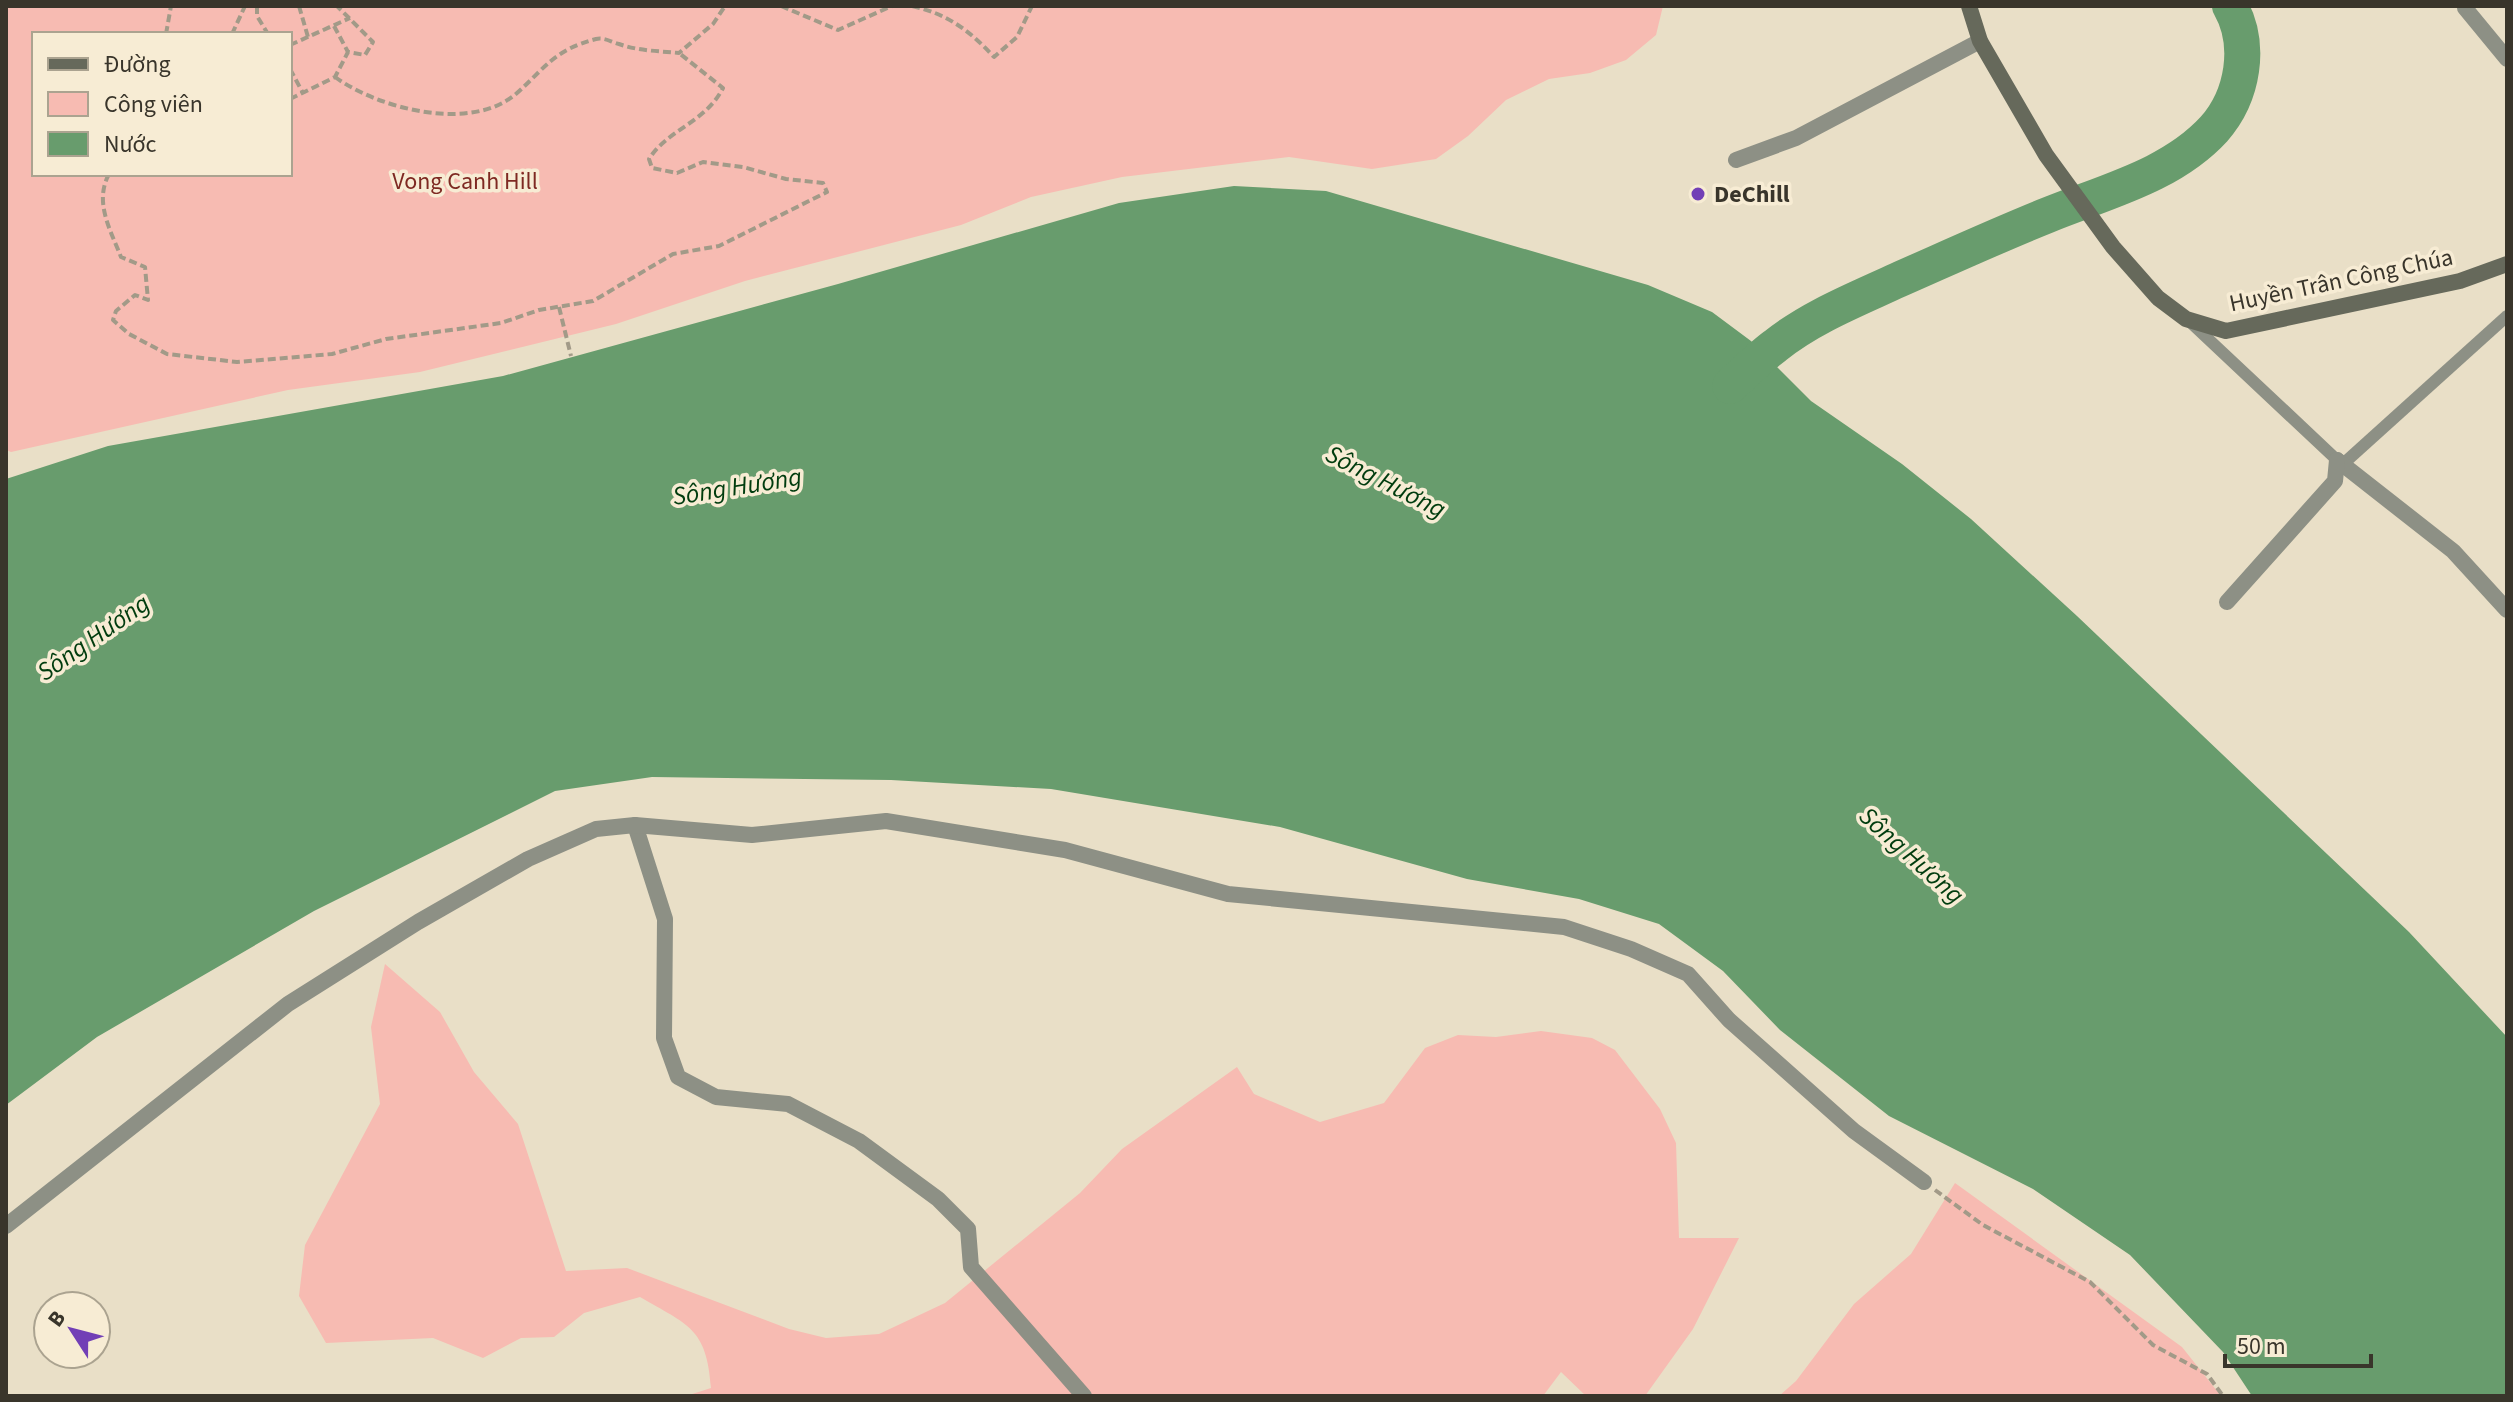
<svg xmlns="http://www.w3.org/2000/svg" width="2513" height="1402" viewBox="0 0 2513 1402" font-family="'Source Sans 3',sans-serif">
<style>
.green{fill:#f7bbb2;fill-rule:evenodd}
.water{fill:#689c6d}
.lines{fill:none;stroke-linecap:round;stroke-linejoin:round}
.river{stroke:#689c6d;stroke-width:36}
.path{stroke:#a29a88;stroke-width:4;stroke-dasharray:8 4;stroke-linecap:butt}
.lane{stroke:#8d9085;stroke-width:12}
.street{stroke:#8d9085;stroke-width:16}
.secondary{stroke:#66695b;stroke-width:16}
.poi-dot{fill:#723fb6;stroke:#f7ecd4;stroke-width:3}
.labels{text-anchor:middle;stroke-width:7;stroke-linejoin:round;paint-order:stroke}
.park-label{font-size:24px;fill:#7e2922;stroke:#f7ecd4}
.poi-label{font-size:24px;font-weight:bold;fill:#39352b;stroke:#f7ecd4;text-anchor:start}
.street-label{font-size:24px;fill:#39352b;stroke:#f7ecd4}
.water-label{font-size:26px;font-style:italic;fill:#003c0e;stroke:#f7ecd4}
</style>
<rect width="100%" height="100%" fill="#e9dfc7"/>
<g class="green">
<path d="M6 6H1663L1656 35 1626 60 1590 73 1549 79 1506 100 1468 136 1436 159 1372 169 1289 157 1122 177 1031 197 961 225 745 281 616 324 420 372 288 390 11 452 6 450ZM34 34H290V174H34Z"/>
<path d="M385 964 440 1012 474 1072 518 1124 566 1271 627 1268 789 1329 826 1338 879 1334 945 1303 1080 1193 1122 1149 1237 1067 1254 1094 1320 1122 1384 1103 1425 1048 1458 1035 1496 1037 1541 1031 1592 1038 1615 1050 1660 1109 1676 1143 1679 1238H1739L1693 1329 1645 1396H1586L1561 1372 1543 1396H686L711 1388C707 1328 688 1325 640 1297L584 1313 554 1337 521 1338 483 1358 433 1338 326 1343 299 1296 305 1245 380 1104 371 1027Z"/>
<path d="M1955 1183 2182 1347 2221 1396H1779L1796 1381 1854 1304 1911 1254Z"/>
</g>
<path class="water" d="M1234 186 1326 191 1648 285 1712 312 1751 341 1811 401 1902 464 1971 519 2077 616 2409 932 2507 1037V1396H2252L2223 1352 2130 1255 2033 1189 1889 1116 1780 1030 1723 971 1659 924 1579 899 1467 879 1280 827 1051 789 891 780 652 777 555 791 314 911 97 1037 6 1105V479L108 446 503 376 838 284 1119 203Z"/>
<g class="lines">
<path class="river" d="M1730 386C1745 372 1759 358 1775 346 1811 317 1857 299 1898 280 1948 258 1998 235 2048 215 2104 192 2171 176 2214 129 2243 96 2252 45 2230 6"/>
<g class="path">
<path d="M257 6V16L268 34"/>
<path d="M299 6 308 37"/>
<path d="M781 6 838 30 892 6"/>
<path d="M912 6C948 14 970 31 994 57L1017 37 1032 6"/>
<path d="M334 26 348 52"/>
<path d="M166 34 171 6"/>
<path d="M232 34 245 6"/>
<path d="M290 45 350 18"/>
<path d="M290 69 303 93"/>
<path d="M335 77C379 109 472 133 517 93 546 67 554 50 596 39 604 37 611 42 619 44 638 51 659 51 679 53L713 24 725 6"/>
<path d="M290 99 335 77 348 52 365 55 373 42 337 6"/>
<path d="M109 174C94 202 110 229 121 257L145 267 148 300 135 295 116 311 113 320 129 334 167 354 237 362 332 354 386 339 501 323 539 310 593 301 673 254 719 246 827 192 823 183 786 179 743 167 703 162 677 173 652 168 649 159C668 129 705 123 723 88L679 53"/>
<path d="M559 307 571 356"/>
<path d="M1935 1190 1983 1225 2090 1282 2153 1345 2207 1374 2223 1396"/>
</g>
<g class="lane">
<path d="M2188 320 2337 460"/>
<path d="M2343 464 2507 316"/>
</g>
<g class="street">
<path d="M2465 8 2507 59"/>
<path d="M1736 160 1796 138 1980 41"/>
<path d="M2337 460 2453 551 2507 610"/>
<path d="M2227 602 2335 481 2337 460"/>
<path d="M635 825 665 919 664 1038 678 1077 716 1097 788 1104 859 1141 938 1199 968 1229 971 1267 1084 1396"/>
<path d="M6 1226 288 1004 418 922 528 859 596 829 635 825 752 835 886 821 1065 850 1228 894 1564 927 1631 949 1688 974 1729 1020 1854 1131 1924 1182"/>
</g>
<path class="secondary" d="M1969 6 1980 41 2046 155 2113 247 2158 298 2186 319 2226 331 2460 281 2507 264"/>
</g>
<circle class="poi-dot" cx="1698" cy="194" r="8"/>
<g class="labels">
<g class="park-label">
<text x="465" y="189">Vong Canh Hill</text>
</g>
<g class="poi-label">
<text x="1714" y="202">DeChill</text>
</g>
<g class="street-label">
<text transform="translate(2341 280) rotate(-12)" y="8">Huyền Trân Công Chúa</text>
</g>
<g class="water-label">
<text transform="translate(1386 481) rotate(27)" y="9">Sông Hương</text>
<text transform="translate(737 486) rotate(-9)" y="9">Sông Hương</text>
<text transform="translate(93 637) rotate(-35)" y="9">Sông Hương</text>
<text transform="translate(1912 855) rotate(42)" y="9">Sông Hương</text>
</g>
</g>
<rect width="2513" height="1402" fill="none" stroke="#39352b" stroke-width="16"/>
<rect x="32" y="32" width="260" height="144" fill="#f7ecd4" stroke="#aba390" stroke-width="2"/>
<rect x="48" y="58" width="40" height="12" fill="#66695b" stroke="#aba390" stroke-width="2"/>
<text x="104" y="72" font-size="24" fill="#39352b">Đường</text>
<rect x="48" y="92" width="40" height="24" fill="#f7bbb2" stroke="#aba390" stroke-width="2"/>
<text x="104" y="112" font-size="24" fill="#39352b">Công viên</text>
<rect x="48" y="132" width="40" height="24" fill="#689c6d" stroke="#aba390" stroke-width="2"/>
<text x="104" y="152" font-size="24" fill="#39352b">Nước</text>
<g transform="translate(72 1330) rotate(306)"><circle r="38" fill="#f7ecd4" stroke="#aba390" stroke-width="2"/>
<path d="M0-6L14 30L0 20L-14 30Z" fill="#723fb6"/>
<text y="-12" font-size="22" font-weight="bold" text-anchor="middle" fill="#39352b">B</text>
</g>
<path d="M2225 1354v12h146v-12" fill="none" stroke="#39352b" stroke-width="4"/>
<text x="2237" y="1354" font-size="24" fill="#39352b" stroke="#f7ecd4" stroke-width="6" paint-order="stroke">50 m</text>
</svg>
